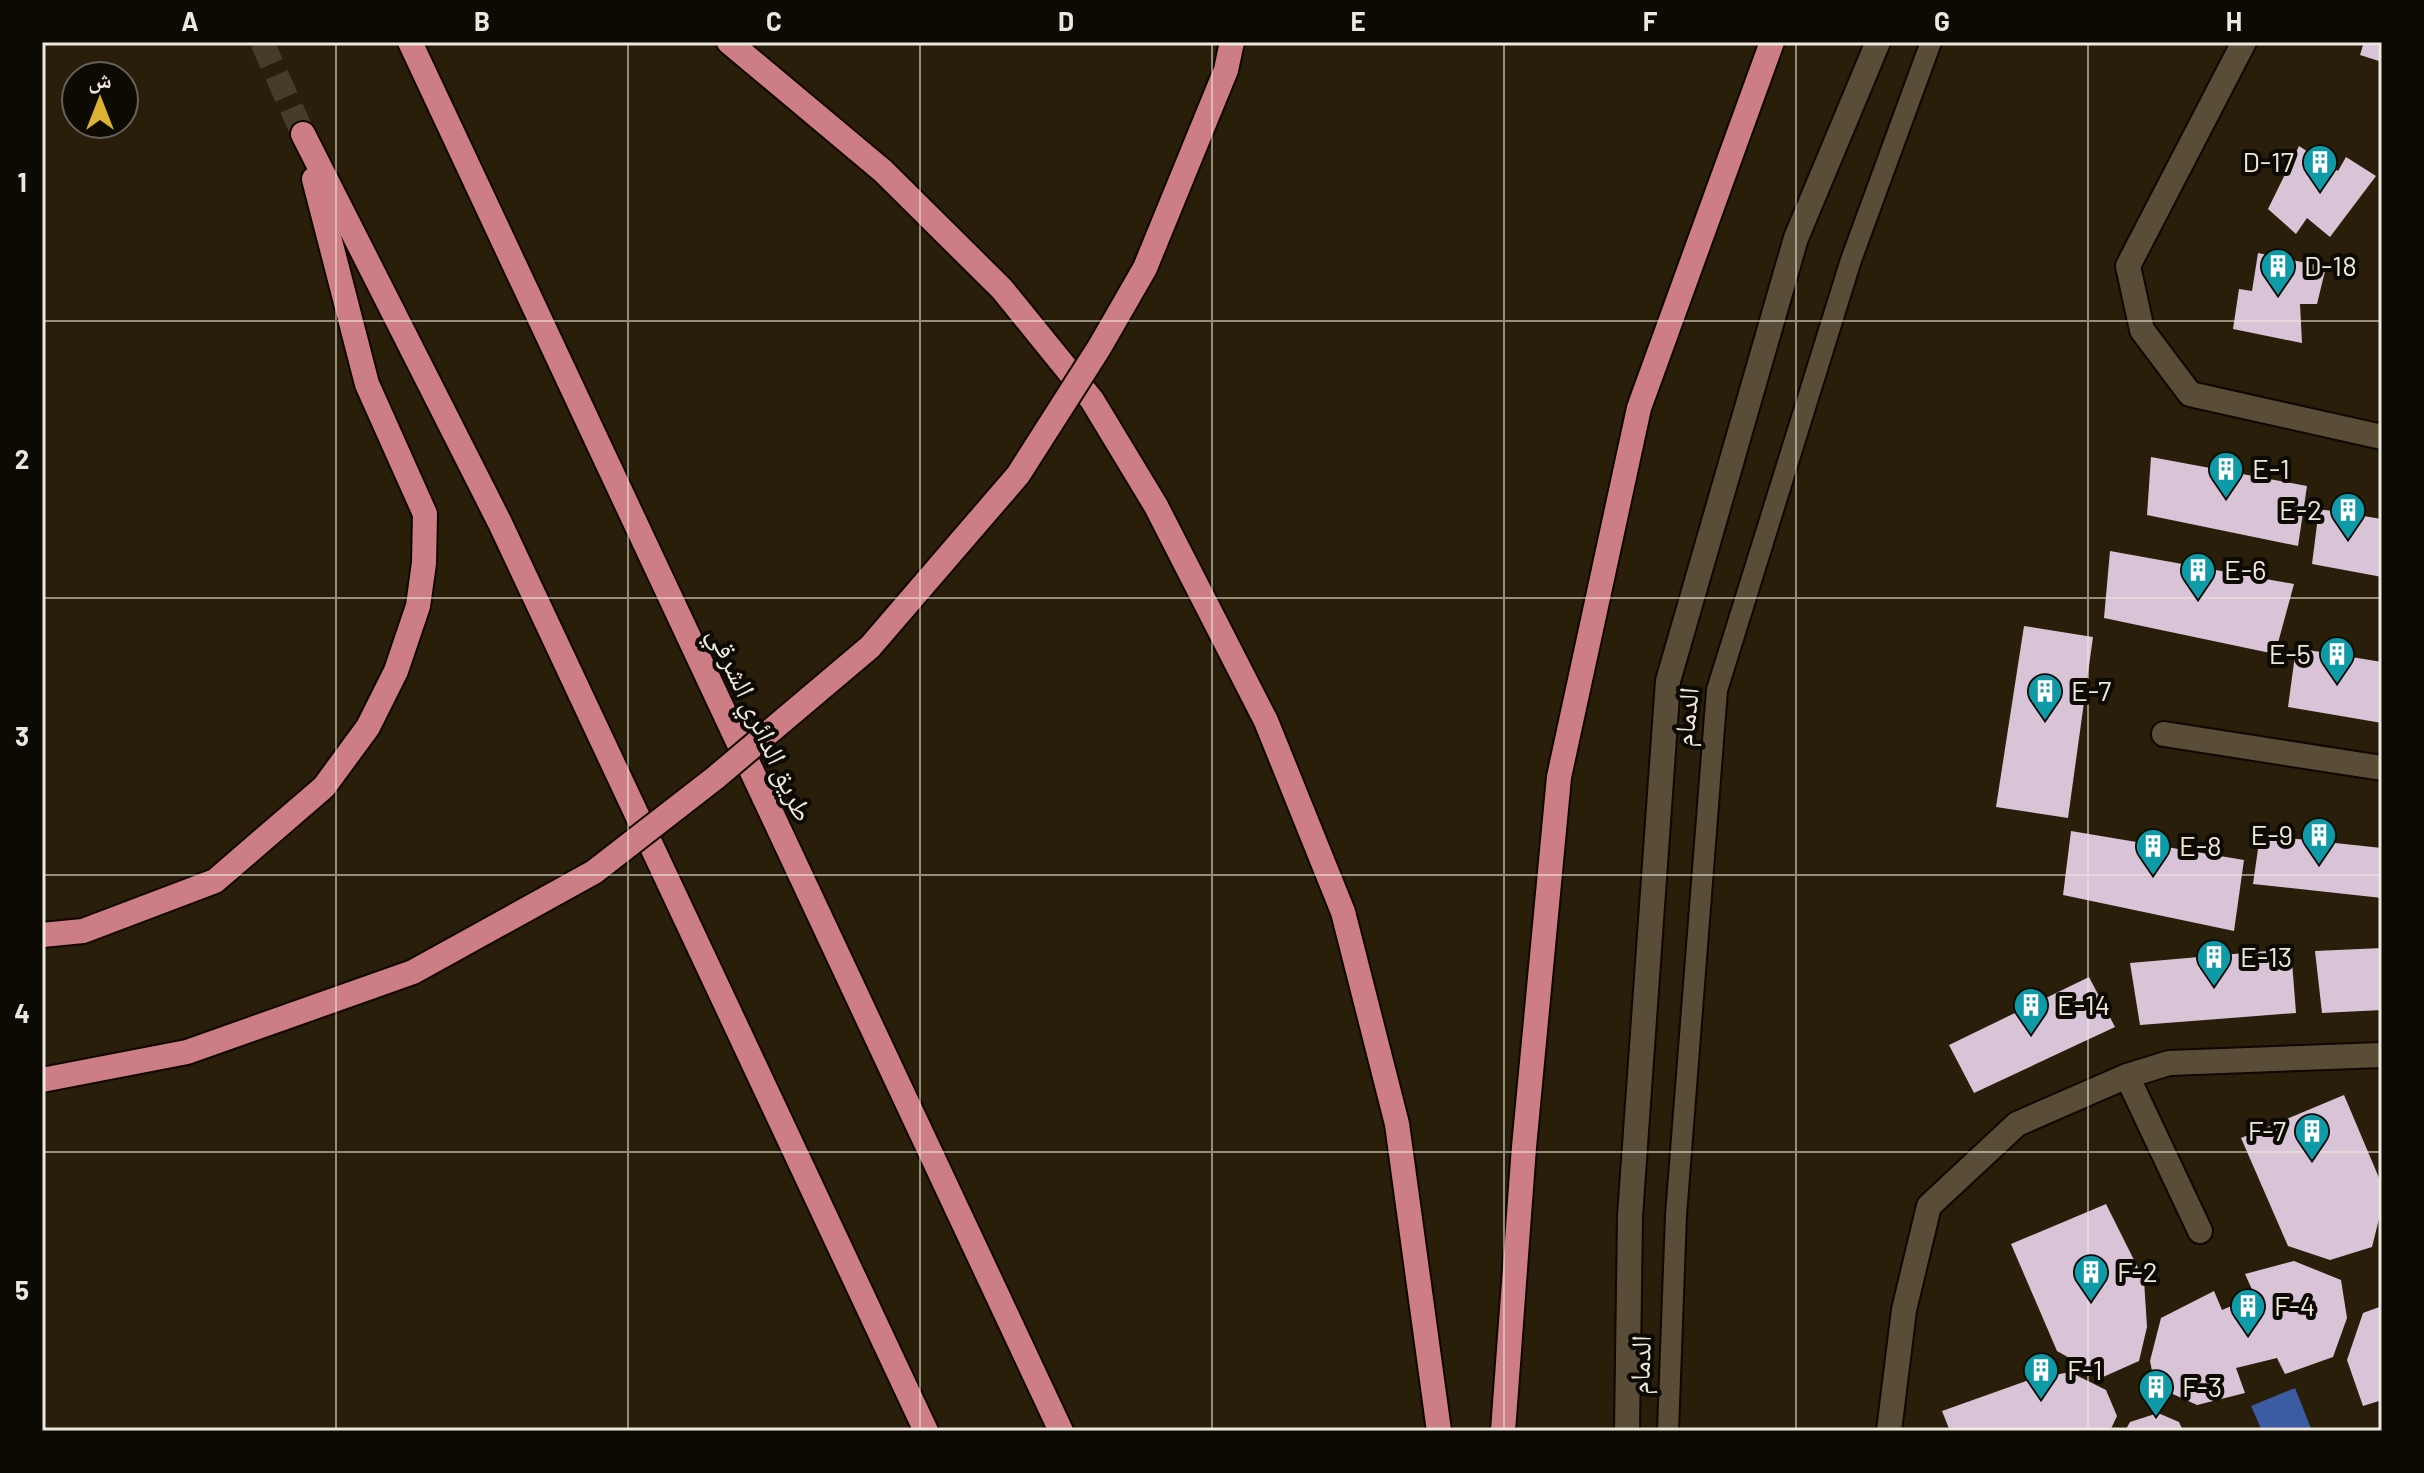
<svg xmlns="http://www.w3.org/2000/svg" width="2424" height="1473" viewBox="0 0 2424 1473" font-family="Barlow,'Noto Naskh Arabic',sans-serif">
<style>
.water{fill:#3b5ba3}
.building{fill:#d8c3d7}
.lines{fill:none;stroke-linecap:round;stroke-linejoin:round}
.motorway-tunnel{stroke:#463c29;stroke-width:24;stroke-dasharray:24 12;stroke-linecap:butt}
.service-casing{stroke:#110700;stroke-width:24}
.minor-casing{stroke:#110700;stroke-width:28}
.tertiary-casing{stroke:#110700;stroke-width:28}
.motorway-casing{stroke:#110700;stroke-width:28}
.service{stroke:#594d38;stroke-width:20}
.minor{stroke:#594d38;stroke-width:24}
.tertiary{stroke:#594d38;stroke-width:24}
.motorway{stroke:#cc7e84;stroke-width:24}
.motorway-bridge-casing{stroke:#110700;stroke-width:28;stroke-linecap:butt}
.motorway-bridge{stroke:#cc7e84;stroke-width:24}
.grid{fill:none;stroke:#eee7db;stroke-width:2;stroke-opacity:0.55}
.labels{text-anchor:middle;stroke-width:8;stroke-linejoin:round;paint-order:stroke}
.poi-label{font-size:28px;fill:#eee7db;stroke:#0d0903;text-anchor:start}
.street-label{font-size:28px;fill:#eee7db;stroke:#0d0903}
.neatline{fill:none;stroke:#eee7db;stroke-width:3}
.grid-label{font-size:26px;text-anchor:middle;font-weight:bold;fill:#eee7db}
</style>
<rect width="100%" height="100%" fill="#281e0a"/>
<path class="water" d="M2295 1388 2312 1431H2262L2251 1406Z"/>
<g class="building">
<path d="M2364 42H2382V62L2360 55Z"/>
<path d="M2299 146 2338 171 2346 157 2376 176 2330 237 2307 218 2296 234 2268 209Z"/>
<path d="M2258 253 2326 267 2317 304H2300L2302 343 2233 329 2239 289 2252 291Z"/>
<path d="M2151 457 2307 486 2298 546 2147 515Z"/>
<path d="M2319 509 2382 519V577L2312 564Z"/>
<path d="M2110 551 2294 584 2275 654 2104 618Z"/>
<path d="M2024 626 2093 637 2068 818 1996 807Z"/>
<path d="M2296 648 2382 662V723L2288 707Z"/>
<path d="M2071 831 2244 860 2234 931 2063 895Z"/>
<path d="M2260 835 2382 848V898L2253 884Z"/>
<path d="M2382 948V1010L2322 1013 2315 951Z"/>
<path d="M2291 949 2296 1013 2140 1025 2130 963Z"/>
<path d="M2089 977 2115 1027 1974 1093 1949 1045Z"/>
<path d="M2344 1095 2382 1185V1207L2372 1247 2330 1260 2288 1246 2241 1138Z"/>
<path d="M2106 1204 2144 1280 2147 1327 2139 1361 2103 1377 2057 1351 2011 1244Z"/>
<path d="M2294 1261 2341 1280 2347 1318 2333 1357 2285 1374 2277 1358 2236 1368 2245 1393 2197 1405 2155 1386 2150 1361 2161 1318 2214 1291 2222 1310 2255 1296 2245 1274Z"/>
<path d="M2382 1306V1400L2363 1406 2347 1360 2363 1313Z"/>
<path d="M2070 1372 2106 1390 2117 1416 2110 1431H1950L1942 1411 2029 1380Z"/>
<path d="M2158 1413 2179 1422 2183 1431H2125L2130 1422Z"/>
</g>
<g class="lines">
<path class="motorway-tunnel" d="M262 42 303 134"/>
<g class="service-casing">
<path id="service" d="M1668 1431 1676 1215 1717 690 1851 260 1931 42"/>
</g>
<g class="minor-casing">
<g id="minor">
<path d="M2244 42 2128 266 2142 330 2190 394 2382 437"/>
<path d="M2164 734 2382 768"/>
<path d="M2127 1076 2200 1231"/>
<path d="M1889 1431 1904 1310 1929 1206 2017 1124 2127 1076 2169 1063 2382 1055"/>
</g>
</g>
<g class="tertiary-casing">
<path id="tertiary" d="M1627 1431 1630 1216 1668 681 1796 238 1878 42"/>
</g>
<g class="motorway-casing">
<g id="motorway">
<path d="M410 42 1061 1431"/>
<path d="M729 42 883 171 1002 289 1092 400 1156 506 1266 721 1343 912 1397 1124 1439 1431"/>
<path d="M303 134 500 523 926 1431"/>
<path d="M42 935 83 931 215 881 324 787 368 727 396 671 418 606 424 563 425 514 367 384 314 179"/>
<path d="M1503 1431 1524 1147 1559 777 1639 408 1772 42"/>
</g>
</g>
<use href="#service" class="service"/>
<use href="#minor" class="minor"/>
<use href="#tertiary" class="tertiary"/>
<use href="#motorway" class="motorway"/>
<g class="motorway-bridge-casing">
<path id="motorway-bridge" d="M42 1080 187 1052 413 972 594 872 715 778 870 647 1018 475 1099 348 1145 268 1226 70 1232 42"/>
</g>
<use href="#motorway-bridge" class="motorway-bridge"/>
</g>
<path class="grid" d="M336 42V1431M628 42V1431M920 42V1431M1212 42V1431M1504 42V1431M1796 42V1431M2088 42V1431M42 321H2382M42 598H2382M42 875H2382M42 1152H2382"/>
<defs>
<g id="building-pin" transform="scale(1.8)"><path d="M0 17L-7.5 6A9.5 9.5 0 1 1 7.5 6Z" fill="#0f9aa8" stroke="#0d0903"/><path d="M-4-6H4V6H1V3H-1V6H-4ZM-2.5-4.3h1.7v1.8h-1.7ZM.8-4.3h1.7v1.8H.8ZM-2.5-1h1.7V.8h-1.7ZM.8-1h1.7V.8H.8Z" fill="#fff"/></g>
</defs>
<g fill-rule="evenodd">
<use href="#building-pin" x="2320" y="162"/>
<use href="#building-pin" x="2278" y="266"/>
<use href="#building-pin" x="2226" y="469"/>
<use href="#building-pin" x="2348" y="510"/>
<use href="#building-pin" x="2198" y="570"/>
<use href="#building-pin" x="2337" y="654"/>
<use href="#building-pin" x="2045" y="691"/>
<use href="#building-pin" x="2319" y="835"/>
<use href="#building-pin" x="2153" y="846"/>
<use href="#building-pin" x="2214" y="957"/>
<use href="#building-pin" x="2031" y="1005"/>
<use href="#building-pin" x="2312" y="1131"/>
<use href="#building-pin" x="2091" y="1272"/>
<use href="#building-pin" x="2248" y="1306"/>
<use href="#building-pin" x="2041" y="1370"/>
<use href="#building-pin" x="2156" y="1387"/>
</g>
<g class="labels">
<g class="poi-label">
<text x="2294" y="172" text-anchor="end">D-17</text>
<text x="2304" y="276">D-18</text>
<text x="2252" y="479">E-1</text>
<text x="2322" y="520" text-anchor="end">E-2</text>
<text x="2224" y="580">E-6</text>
<text x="2311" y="664" text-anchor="end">E-5</text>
<text x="2071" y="701">E-7</text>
<text x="2293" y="845" text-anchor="end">E-9</text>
<text x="2179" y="856">E-8</text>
<text x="2240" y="967">E-13</text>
<text x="2057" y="1015">E-14</text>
<text x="2286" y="1141" text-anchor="end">F-7</text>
<text x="2117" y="1282">F-2</text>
<text x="2274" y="1316">F-4</text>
<text x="2067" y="1380">F-1</text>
<text x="2182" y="1397">F-3</text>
</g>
<g class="street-label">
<text transform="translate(1686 717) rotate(-84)" y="10">الدمام</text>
<text transform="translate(761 724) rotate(65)" y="10">طريق الدائري الشرقي</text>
<text transform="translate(1640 1365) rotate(-88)" y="10">الدمام</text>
</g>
</g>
<rect width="2424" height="1473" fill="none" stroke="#0d0903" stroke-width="88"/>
<g transform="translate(100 100)"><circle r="38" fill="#0d0903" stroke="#676259" stroke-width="2"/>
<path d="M0-6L14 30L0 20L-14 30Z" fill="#dab333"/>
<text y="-12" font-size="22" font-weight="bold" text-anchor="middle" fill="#eee7db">ش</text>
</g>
<rect x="44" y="44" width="2336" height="1385" class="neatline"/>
<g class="grid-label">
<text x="190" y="31">A</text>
<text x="482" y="31">B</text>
<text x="774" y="31">C</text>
<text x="1066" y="31">D</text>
<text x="1358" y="31">E</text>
<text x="1650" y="31">F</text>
<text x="1942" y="31">G</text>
<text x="2234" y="31">H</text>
<text x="22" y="192">1</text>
<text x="22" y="469">2</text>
<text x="22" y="746">3</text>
<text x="22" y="1023">4</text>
<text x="22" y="1300">5</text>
</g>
</svg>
